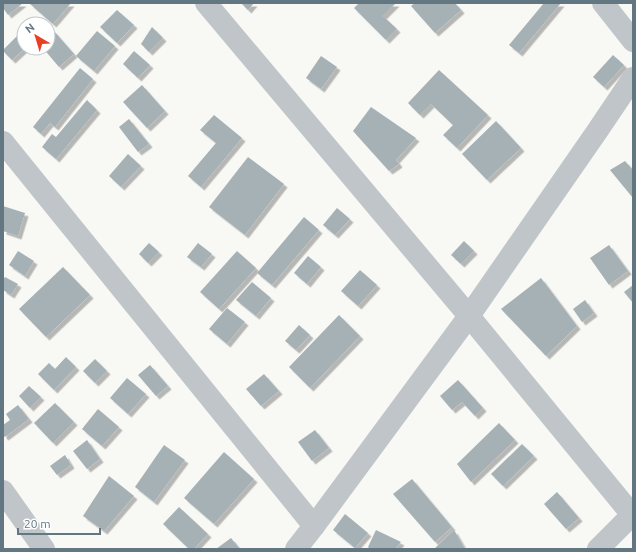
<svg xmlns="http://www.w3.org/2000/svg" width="636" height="552" viewBox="0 0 636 552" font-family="Ubuntu,sans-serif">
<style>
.building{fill:#a5b1b5;filter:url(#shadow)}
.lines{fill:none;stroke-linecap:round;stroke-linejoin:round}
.street{stroke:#bfc5c8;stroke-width:22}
</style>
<defs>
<filter id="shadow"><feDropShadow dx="3.5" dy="3.5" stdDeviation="0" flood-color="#0004"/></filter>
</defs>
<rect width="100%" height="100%" fill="#f8f8f5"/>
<g class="building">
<path d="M3 3H23L8 15 3 8Z"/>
<path d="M31 3H71L53 24 30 4Z"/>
<path d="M241 3H254L248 10Z"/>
<path d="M359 3H396L383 16 397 29 386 40 354 8Z"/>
<path d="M415 3H455L461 10 435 33 411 6Z"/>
<path d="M544 3H561L519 53 509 45Z"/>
<path d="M117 10 134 25 117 43 100 27Z"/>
<path d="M152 27 163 38 149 52 141 44Z"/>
<path d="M24 29V49L12 60 3 51V50Z"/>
<path d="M53 30 74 54 59 67 43 48H48V35Z"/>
<path d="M97 31 115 46 94 71 76 56Z"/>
<path d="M134 51 150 65 138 78 123 64Z"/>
<path d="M613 55 624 65 604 87 593 77Z"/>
<path d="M321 56 337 67 321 89 306 78Z"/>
<path d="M80 68 93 79 55 127 50 123 41 134 33 127Z"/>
<path d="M439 70 488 115 457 148 443 135 453 125 431 104 420 115 408 103Z"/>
<path d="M142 85 165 111 147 128 123 102Z"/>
<path d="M87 100 97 110 56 159 42 147 52 134 56 137Z"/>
<path d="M371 107 416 138 396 160 399 164 389 171 353 131Z"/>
<path d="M214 115 242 138 201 187 188 176 216 143 200 130Z"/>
<path d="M129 119 149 144 138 152 119 127Z"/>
<path d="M496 121 521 148 487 180 462 154Z"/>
<path d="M128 154 141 166 121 187 109 176Z"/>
<path d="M248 157 284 184 245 235 209 207Z"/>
<path d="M625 161 633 170V198L610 170Z"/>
<path d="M3 206 25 213 18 236 3 231Z"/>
<path d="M337 208 350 219 335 235 323 225Z"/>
<path d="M304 217 319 230 272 285 257 273Z"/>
<path d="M464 241 474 251 461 264 451 255Z"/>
<path d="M149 243 159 252 148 263 139 254Z"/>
<path d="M198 243 212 254 201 267 187 257Z"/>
<path d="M609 245 628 271 609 285 590 258Z"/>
<path d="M18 251 34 261 25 276 9 265Z"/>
<path d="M237 251 256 268 219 309 200 292Z"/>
<path d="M308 256 321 267 307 284 294 273Z"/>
<path d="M63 267 90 295 46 337 19 309Z"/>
<path d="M360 270 377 285 358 306 341 291Z"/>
<path d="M5 277 18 284 11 295 3 290V280Z"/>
<path d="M541 278 577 326 546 356 501 309Z"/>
<path d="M252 282 271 298 256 316 236 300Z"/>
<path d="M633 285V303L624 292Z"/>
<path d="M585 300 594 313 582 322 573 309Z"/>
<path d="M227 308 245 322 227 344 209 329Z"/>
<path d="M339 315 360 336 310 388 289 367Z"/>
<path d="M299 325 310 335 296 350 285 341Z"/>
<path d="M66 357 76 367 54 390 38 374 49 363 55 369Z"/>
<path d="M95 359 107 371 95 383 83 371Z"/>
<path d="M150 365 168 386 156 396 138 375Z"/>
<path d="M264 374 279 391 261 406 246 389Z"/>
<path d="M127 378 146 394 128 414 110 398Z"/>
<path d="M458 380 483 408 475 416 462 402 452 410 440 396Z"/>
<path d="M29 386 41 397 30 408 19 396Z"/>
<path d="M55 403 74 422 53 443 34 423Z"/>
<path d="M18 405 29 419 5 437 3 435V425L10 420 6 414Z"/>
<path d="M98 409 119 427 102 446 82 429Z"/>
<path d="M499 423 515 440 471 482 457 464Z"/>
<path d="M315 430 329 448 312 461 298 442Z"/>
<path d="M87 440 100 459 87 469 73 451Z"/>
<path d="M522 444 534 456 503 486 491 474Z"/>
<path d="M164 445 185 460 154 502 135 487Z"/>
<path d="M224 452 254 479 214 524 184 498Z"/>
<path d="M65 455 71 465 57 475 50 466Z"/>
<path d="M109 476 134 496 104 531 83 516Z"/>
<path d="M412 479 452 527 435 542 393 494Z"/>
<path d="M557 492 579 518 566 529 544 504Z"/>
<path d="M179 507 208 534 194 549H189L163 524Z"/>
<path d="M345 514 368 533 355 548 333 530Z"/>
<path d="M376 530 401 542 395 549H370L368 547Z"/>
<path d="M454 530 465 549H434Z"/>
<path d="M231 538 240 549H216Z"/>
</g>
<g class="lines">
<g class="street">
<path d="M206 3 469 316 633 516"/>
<path d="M603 3 633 41"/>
<path d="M3 142 314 526"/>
<path d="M3 491 44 549"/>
<path d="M296 549 314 526 469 316 598 130 633 78"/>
<path d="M598 549 633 514"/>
</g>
</g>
<rect width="636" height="552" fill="none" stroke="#627781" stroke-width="8"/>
<g transform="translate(36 36) rotate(322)"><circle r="19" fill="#ffffff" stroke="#c0c9cd"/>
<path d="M0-3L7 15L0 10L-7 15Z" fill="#e94024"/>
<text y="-6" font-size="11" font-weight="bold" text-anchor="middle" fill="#627781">N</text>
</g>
<path d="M18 528v6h82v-6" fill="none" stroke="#627781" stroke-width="2"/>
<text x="24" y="528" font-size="12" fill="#627781" stroke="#ffffff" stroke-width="3" paint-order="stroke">20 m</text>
</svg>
